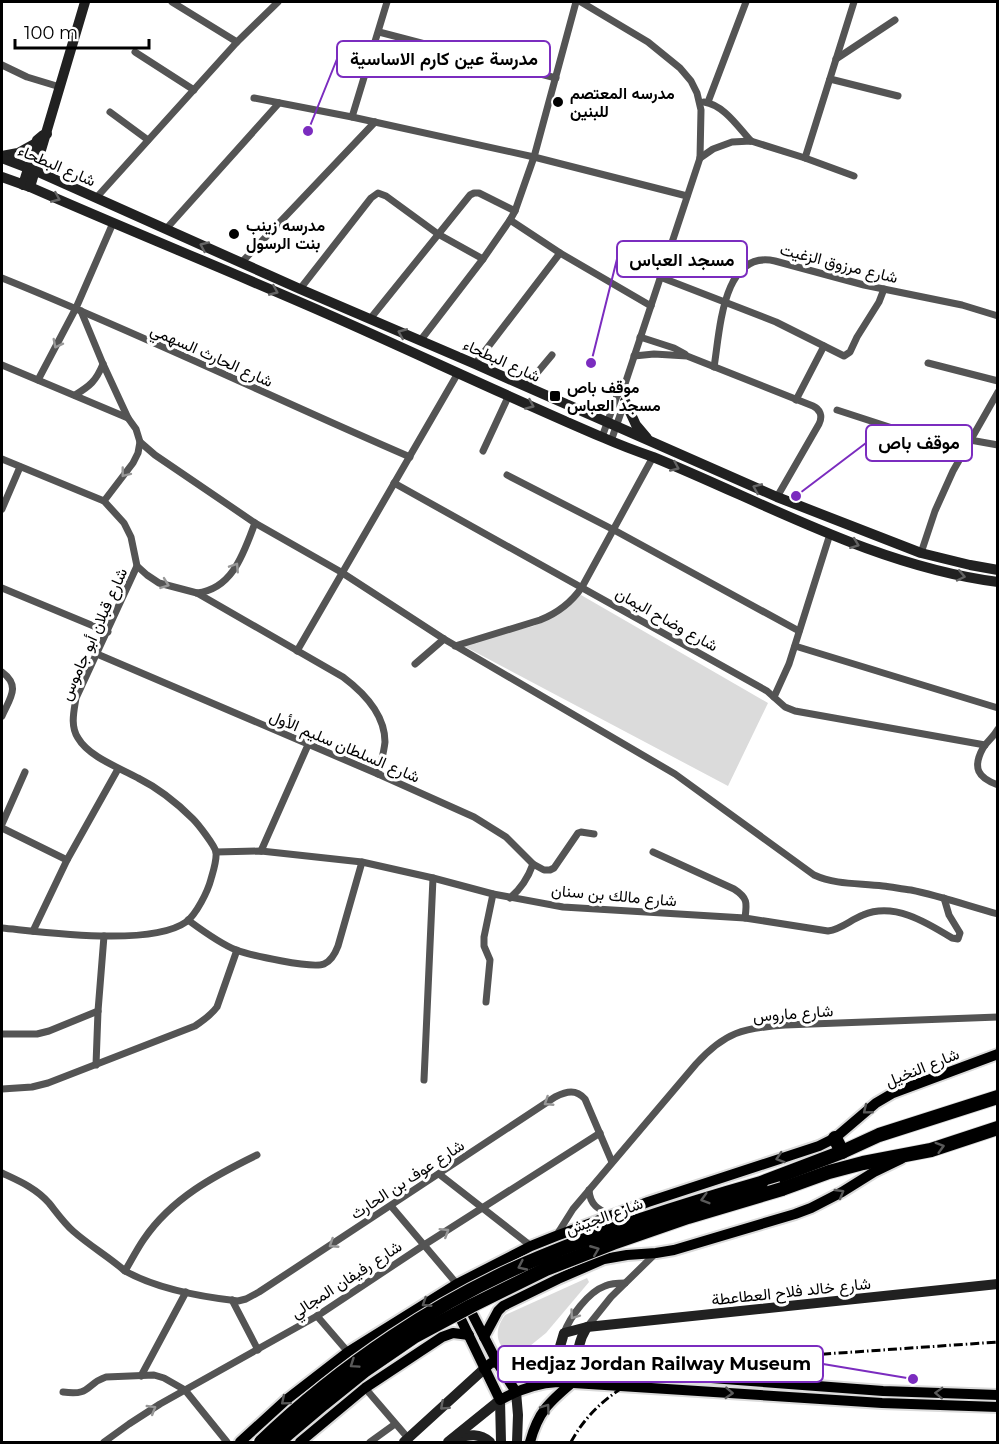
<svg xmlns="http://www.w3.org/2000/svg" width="999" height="1444" viewBox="0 0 999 1444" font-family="Montserrat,Vazirmatn,sans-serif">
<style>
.green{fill:#dbdbdb}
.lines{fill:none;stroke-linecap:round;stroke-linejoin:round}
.primary-casing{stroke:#dbdbdb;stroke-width:14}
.highway-casing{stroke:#dbdbdb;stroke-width:16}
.street{stroke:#545454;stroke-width:7}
.secondary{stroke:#212121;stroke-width:10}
.primary{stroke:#000;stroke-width:10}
.highway{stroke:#000;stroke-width:14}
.rail{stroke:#000;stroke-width:3;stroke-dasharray:9 3 1.5 3;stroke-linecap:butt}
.highway-bridge-casing{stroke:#dbdbdb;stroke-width:16;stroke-linecap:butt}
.highway-bridge{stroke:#000;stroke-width:14}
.oneway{stroke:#646464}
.oneway2{stroke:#989898}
.oneway3{stroke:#595959}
.poi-dot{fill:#000;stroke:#fff;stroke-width:2}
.labels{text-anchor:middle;stroke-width:6;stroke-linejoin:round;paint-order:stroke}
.poi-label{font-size:16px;font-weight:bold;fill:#000;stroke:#fff;text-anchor:start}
.street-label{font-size:16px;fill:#000;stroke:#fff}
.leader{fill:none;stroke:#7b2cbf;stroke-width:2}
.callout-dot{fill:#7b2cbf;stroke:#fff;stroke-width:2}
.callout{fill:#fff;stroke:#7b2cbf;stroke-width:2}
.callout-label{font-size:18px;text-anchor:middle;font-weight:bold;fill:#000}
</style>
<rect width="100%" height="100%" fill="#fff"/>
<g class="green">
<path d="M581 595 768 703 728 786 460 644 534 626Z"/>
<path d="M587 1278 589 1282 546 1333 515 1358C497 1347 492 1333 505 1315Z"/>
</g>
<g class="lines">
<g class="primary-casing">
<g id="primary">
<path d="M465 1300 497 1362 516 1392"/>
<path d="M455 1307 500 1400C518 1390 537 1383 558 1382L882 1403 998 1407"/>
<path d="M484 1337 498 1311 503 1306 558 1279 604 1259 627 1255 656 1253 674 1250 795 1214 811 1208 842 1192 874 1172 901 1159"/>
<path d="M484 1369 491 1363 497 1362 535 1367 578 1368 883 1391 998 1395"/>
<path d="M240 1442 286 1400 348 1352 457 1284 531 1246 556 1236 648 1202 819 1146 835 1138 876 1103 893 1093 998 1054"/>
<path d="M300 1442 365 1388 442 1337 453 1333 469 1335"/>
<path d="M530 1442C538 1412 549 1402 573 1382"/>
</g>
</g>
<g class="highway-casing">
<g id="highway">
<path d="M835 1138 842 1152"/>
<path d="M761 1183 842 1152 879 1135 998 1097"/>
<path d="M782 1189 829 1172 863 1163 931 1150 998 1128"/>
</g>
</g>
<g class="street">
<path d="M172 2 237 42"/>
<path d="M581 2 648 42 680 68 691 81 697 93 701 110 700 158 624 387 617 396 602 437"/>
<path d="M379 32 556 78"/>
<path d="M135 52 194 90"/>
<path d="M836 59 895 20"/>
<path d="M2 65 27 77 60 87"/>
<path d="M830 79 898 96"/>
<path d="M254 98 352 117 534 157 687 196"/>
<path d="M704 102C724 105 738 127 751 141"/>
<path d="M708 102 746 2"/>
<path d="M110 112 148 140"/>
<path d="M352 117 387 2"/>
<path d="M700 158 713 149 732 142 751 141 805 158 854 176"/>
<path d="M805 158 854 2"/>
<path d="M96 198 237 42 278 2"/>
<path d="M510 220 560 253 651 306"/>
<path d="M166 229 279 103"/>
<path d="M241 263 375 122"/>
<path d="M660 277 776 322 844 356 850 352 857 337 879 302 884 289"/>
<path d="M2 278C139 333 273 398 410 457"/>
<path d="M300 289 371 198 378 193 386 196 438 234 483 259"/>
<path d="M81 311 103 364 128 418 136 429 140 442 138 453 133 463 104 501"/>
<path d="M370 319 470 195 474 193H479L515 211"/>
<path d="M640 337 674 348 685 354"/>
<path d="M420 341 483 259 510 220 515 211 534 157 576 2"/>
<path d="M634 356 654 354 687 356 813 406C820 409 823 416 819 424L777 497"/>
<path d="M928 363 998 381"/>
<path d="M475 364 560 253"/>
<path d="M2 365 128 418"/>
<path d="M714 367C720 332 722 249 775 261L864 285 962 305 998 316"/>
<path d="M38 380 76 308 113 223"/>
<path d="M526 386 552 355"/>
<path d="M75 395C90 386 96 381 103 364"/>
<path d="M796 400 824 346"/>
<path d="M837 410 963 451"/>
<path d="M970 440 998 445"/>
<path d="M611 441 625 401 626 396 624 387"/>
<path d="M140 442 155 455 255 523 341 572 444 639 675 774 814 875C836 885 859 883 883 886 892 887 902 889 911 890 940 896 969 906 998 914"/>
<path d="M483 451 509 395"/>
<path d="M2 459 104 501 124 523 131 537 137 566 76 698C74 711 70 726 78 738 89 757 120 768 138 778 158 788 177 803 193 819 198 824 215 846 216 852 217 860 213 872 211 879 208 891 196 915 186 922 151 947 44 932 2 928"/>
<path d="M507 475 614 530 799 631"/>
<path d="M394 483 767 691 785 707 795 711 985 745"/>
<path d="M2 509 20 467"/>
<path d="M921 553 935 511 953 471 998 392"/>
<path d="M137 566 147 575 159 583 197 593 343 677C363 692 385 715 385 742 384 752 381 763 378 774"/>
<path d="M2 588 108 632"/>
<path d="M197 593C233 589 244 552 255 523"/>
<path d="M455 646 540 620C558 613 571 603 582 587L653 457"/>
<path d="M795 646 998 708"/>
<path d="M297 651 458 373"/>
<path d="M97 654 378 774 474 817 506 837 533 864 544 870H550L554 868 578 833 581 832 594 834"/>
<path d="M415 664 444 639"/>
<path d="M2 672C21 686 10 698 2 716"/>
<path d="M774 697 789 664 830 534"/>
<path d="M998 729C993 738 987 741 983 748 972 768 978 778 998 785"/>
<path d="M2 824 25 772"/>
<path d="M2 828 67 860"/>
<path d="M261 851 308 745"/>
<path d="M216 852 261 851 362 862 433 878 493 894 563 907 745 918 828 931C842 929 850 920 863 915 894 902 926 922 952 938L958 939 960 933 949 915 944 898"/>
<path d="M653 852 734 889C748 898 747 903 745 918"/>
<path d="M510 898C522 888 528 878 533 864"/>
<path d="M188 920C203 931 219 943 236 950 250 955 312 969 324 964 331 961 335 954 338 946L362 862"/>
<path d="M33 931 67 860 118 769"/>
<path d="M486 1002 490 960 484 946V937L493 894"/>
<path d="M2 1034H37L49 1031 98 1011"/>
<path d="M96 1065 98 1011 104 936"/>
<path d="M424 1080 433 878"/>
<path d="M2 1089 32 1087 48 1083 195 1026C204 1020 211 1015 217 1007L237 950"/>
<path d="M2 1173C19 1181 36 1188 49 1203 57 1213 64 1223 73 1231 90 1246 109 1257 125 1271 157 1289 202 1297 238 1301L246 1299 259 1292 555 1097C567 1091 576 1089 585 1099L612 1162"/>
<path d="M439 1174 531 1246"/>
<path d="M589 1190C590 1205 598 1209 610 1215"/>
<path d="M391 1206 457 1284"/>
<path d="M556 1236 573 1209 696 1064C725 1032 743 1028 785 1025L998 1017"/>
<path d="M125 1271C131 1261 137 1249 144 1239 172 1198 214 1176 257 1155"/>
<path d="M232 1300 258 1350"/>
<path d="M317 1316 348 1352"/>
<path d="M587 1327 611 1297 656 1253"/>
<path d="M564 1333C570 1317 588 1292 605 1286 612 1283 618 1283 625 1283"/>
<path d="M141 1376 186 1292"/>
<path d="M365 1388 408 1438"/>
<path d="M63 1392C92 1396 85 1384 106 1377L154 1375 164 1378 185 1390 227 1442"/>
<path d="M104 1442 129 1424 160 1404 317 1316 424 1245 600 1133"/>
<path d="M370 1442 395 1424"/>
</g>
<g class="secondary">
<path d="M2 156 18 153 36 143"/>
<path d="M2 158 36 171 300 289 475 364 777 497 921 553 970 565 998 570"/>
<path d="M2 177 30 187C128 230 227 270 325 313 418 354 510 398 604 438 620 445 636 451 653 457 766 503 875 566 998 582"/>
<path d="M23 185 37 140 43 135 47 134"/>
<path d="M30 187 85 2"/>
<path d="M625 401 636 425 647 438"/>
<path d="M559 1368V1350L564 1333 587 1327 998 1284"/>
<path d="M578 1368C576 1353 579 1340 587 1327"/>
<path d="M516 1392 518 1415 517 1442"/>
<path d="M500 1400 501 1442"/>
<path d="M456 1439C469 1434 480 1433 490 1442"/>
<path d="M404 1442 484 1369"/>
<path d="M448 1442 500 1400"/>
</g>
<use href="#primary" class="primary"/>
<use href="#highway" class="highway"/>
<path class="rail" d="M571 1442C593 1401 634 1375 680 1364L998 1342"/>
<g class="highway-bridge-casing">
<g id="highway-bridge">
<path d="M261 1442C340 1366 439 1299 541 1257 613 1227 687 1204 761 1183"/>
<path d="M278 1442 323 1404 364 1371 415 1336 471 1306 546 1269 613 1243 688 1217 782 1189"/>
</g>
</g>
<use href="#highway-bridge" class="highway-bridge"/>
</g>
<defs><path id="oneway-chevron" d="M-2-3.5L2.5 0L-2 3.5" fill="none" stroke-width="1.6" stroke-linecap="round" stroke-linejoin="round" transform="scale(1.5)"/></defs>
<g class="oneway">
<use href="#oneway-chevron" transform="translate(56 198) rotate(23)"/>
<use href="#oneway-chevron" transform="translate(204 246) rotate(-156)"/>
<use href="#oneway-chevron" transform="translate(274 291) rotate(23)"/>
<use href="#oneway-chevron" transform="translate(402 333) rotate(-157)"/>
<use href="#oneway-chevron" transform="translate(530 405) rotate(24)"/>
<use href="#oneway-chevron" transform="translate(675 467) rotate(24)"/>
<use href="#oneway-chevron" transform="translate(757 488) rotate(-157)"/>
<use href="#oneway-chevron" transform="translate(855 544) rotate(21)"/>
<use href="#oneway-chevron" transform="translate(961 576) rotate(12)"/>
<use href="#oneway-chevron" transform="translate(444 1406) rotate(138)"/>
</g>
<g class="oneway2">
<use href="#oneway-chevron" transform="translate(57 344) rotate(117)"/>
<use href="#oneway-chevron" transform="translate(125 473) rotate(128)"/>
<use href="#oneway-chevron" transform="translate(235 567) rotate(-57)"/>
<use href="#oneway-chevron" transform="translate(165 584) rotate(20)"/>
<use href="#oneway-chevron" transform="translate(548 1102) rotate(147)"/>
<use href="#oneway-chevron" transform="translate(445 1232) rotate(-32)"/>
<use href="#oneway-chevron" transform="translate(333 1244) rotate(147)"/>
<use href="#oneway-chevron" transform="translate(574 1315) rotate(126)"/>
<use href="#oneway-chevron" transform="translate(152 1409) rotate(-31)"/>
</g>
<g class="oneway3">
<use href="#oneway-chevron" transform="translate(867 1110) rotate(141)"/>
<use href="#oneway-chevron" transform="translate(940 1147) rotate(-16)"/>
<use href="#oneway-chevron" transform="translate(780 1158) rotate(162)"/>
<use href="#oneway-chevron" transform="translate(840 1193) rotate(-30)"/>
<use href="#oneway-chevron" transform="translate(705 1199) rotate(164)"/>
<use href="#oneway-chevron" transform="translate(595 1250) rotate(-22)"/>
<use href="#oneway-chevron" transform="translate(522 1266) rotate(155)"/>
<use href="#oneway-chevron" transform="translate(426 1303) rotate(147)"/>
<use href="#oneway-chevron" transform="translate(354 1364) rotate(146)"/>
<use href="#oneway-chevron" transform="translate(729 1393) rotate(3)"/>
<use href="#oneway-chevron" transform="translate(939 1393) rotate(-178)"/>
<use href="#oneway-chevron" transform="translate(285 1401) rotate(140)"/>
<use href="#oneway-chevron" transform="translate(546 1408) rotate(-54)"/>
</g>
<g class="poi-dot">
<circle cx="558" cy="102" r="6"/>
<circle cx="234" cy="234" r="6"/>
<rect x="549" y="390" width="12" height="12" rx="3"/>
</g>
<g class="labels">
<g class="poi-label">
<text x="570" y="99">مدرسه المعتصم<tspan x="570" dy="18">للبنين</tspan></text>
<text x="246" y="231">مدرسه زينب<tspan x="246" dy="18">بنت الرسول</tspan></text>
<text x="567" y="393">موقف باص<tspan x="567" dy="18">مسجد العباس</tspan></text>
</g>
<g class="street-label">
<text transform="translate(57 165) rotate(23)" y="6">شارع البطحاء</text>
<text transform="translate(839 263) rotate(14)" y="6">شارع مرزوق الزغيت</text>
<text transform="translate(212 355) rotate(24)" y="6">شارع الحارث السهمي</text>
<text transform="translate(502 360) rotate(24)" y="6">شارع البطحاء</text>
<text transform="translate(667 619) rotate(29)" y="6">شارع وضاح اليمان</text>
<text transform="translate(93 634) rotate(-66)" y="6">شارع قبلان أبو جاموس</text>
<text transform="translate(345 746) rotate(23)" y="6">شارع السلطان سليم الأول</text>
<text transform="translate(614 895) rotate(5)" y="6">شارع مالك بن سنان</text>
<text transform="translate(793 1013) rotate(-4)" y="6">شارع ماروس</text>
<text transform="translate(922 1067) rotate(-22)" y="6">شارع النخيل</text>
<text transform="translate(407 1179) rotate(-33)" y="6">شارع عوف بن الحارث</text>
<text transform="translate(604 1216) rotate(-20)" y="6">شارع الجيش</text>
<text transform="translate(346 1279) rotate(-33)" y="6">شارع رفيفان المجالي</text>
<text transform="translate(791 1291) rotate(-6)" y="6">شارع خالد فلاح العطاعطة</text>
</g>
</g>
<path class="leader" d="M308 131L337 59M591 363L617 259M796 496L866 443M913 1379L823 1364"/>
<g class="callout-dot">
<circle cx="308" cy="131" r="6"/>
<circle cx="591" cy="363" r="6"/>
<circle cx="796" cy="496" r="6"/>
<circle cx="913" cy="1379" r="6"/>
</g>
<g class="callout">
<rect x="337" y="41" width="213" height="36" rx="6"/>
<rect x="617" y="241" width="130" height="36" rx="6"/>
<rect x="866" y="425" width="106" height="36" rx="6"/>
<rect x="498" y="1346" width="325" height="36" rx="6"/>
</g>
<g class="callout-label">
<text x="444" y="65">مدرسة عين كارم الاساسية</text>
<text x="682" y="266">مسجد العباس</text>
<text x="919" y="449">موقف باص</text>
<text x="661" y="1370">Hedjaz Jordan Railway Museum</text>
</g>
<rect width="999" height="1444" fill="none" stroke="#000000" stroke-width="6"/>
<path d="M15 39v9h134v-9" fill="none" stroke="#000000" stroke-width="3"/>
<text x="24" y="39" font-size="18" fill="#000000" stroke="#ffffff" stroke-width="4.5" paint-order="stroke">100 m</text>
</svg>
